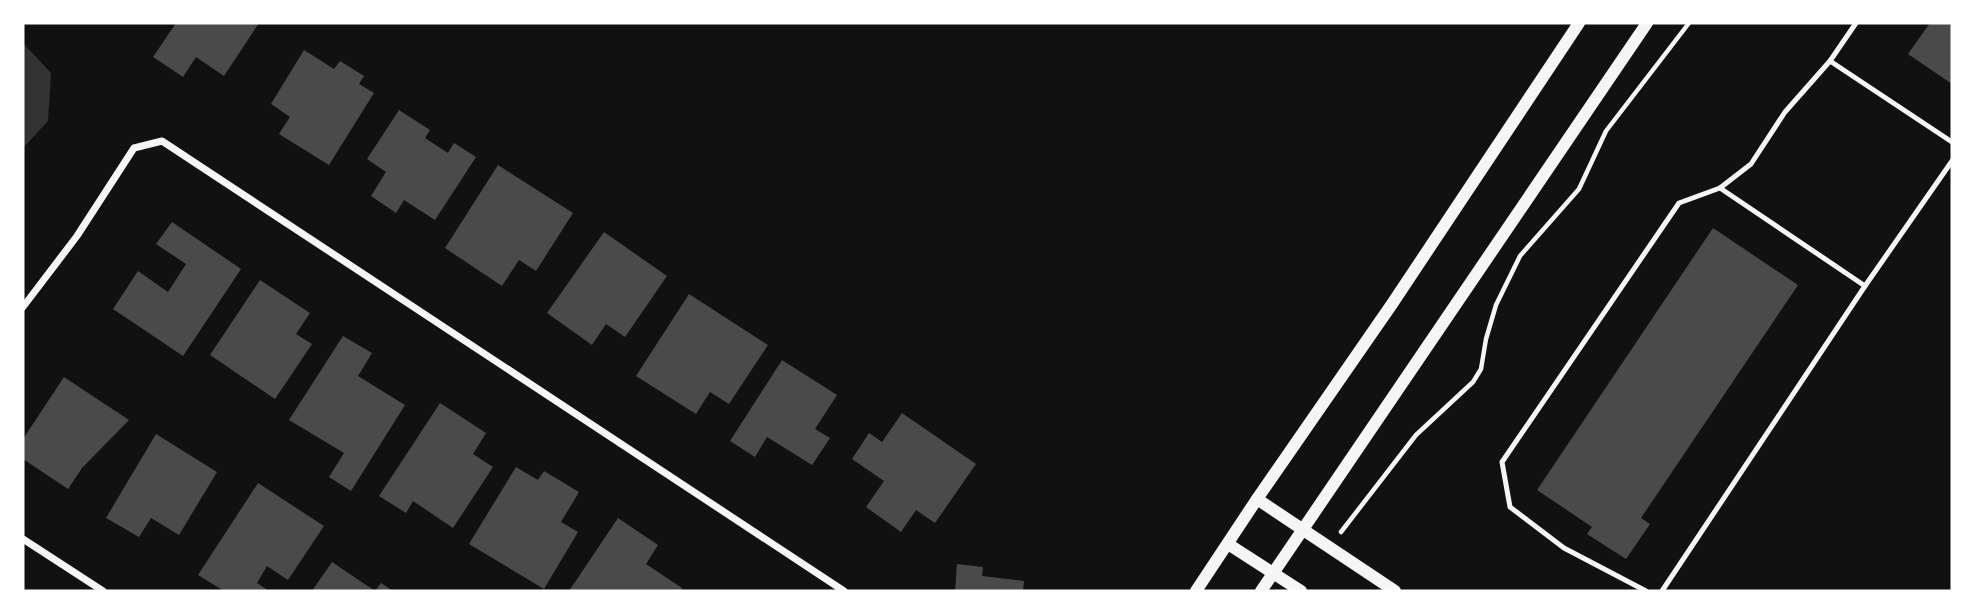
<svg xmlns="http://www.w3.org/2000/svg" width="1975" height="614" viewBox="0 0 1975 614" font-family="'IBM Plex Sans',sans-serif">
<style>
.water{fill:#333}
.building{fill:#4a4a4a}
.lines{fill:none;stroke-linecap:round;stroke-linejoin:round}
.path{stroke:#f5f5f5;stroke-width:4.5}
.service{stroke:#f5f5f5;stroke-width:5}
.minor{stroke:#f5f5f5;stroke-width:7}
.tertiary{stroke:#f5f5f5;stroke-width:12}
</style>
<rect width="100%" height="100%" fill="#111"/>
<path class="water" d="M23 43 51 73 48 121 23 148Z"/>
<g class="building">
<path d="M176 23H259L224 76 196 57 183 77 153 57Z"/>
<path d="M1930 23H1952V84L1908 54Z"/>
<path d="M304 50 334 69 340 61 364 76 359 84 374 93 329 165 279 134 290 117 271 104Z"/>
<path d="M399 110 430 130 425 138 448 153 454 143 476 157 435 220 404 200 396 213 371 196 386 172 367 159Z"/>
<path d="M498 165 573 213 536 271 519 260 502 286 445 248Z"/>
<path d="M172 222 241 269 183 356 113 309 138 271 168 292 186 264 156 244Z"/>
<path d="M1713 228 1798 285 1641 518 1650 524 1626 559 1587 534 1592 527 1537 490Z"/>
<path d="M604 232 667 276 625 337 606 324 592 345 547 313Z"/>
<path d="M260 280 310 313 296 334 312 344 275 399 210 355Z"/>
<path d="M689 294 768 345 729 404 710 392 696 414 636 376Z"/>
<path d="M343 336 372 353 358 376 405 405 351 491 329 477 344 453 289 420Z"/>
<path d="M782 360 837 395 815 429 830 438 812 465 767 437 755 457 730 441Z"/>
<path d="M64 377 129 420 82 468 68 489 23 459V439Z"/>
<path d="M440 403 486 433 473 454 493 467 453 528 413 501 406 513 379 496Z"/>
<path d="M902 413 976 464 935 523 916 510 901 532 866 507 884 481 852 459 869 433 882 442Z"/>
<path d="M156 434 217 472 179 535 151 518 139 537 106 518Z"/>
<path d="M516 467 538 480 544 471 579 492 561 522 578 532 544 589 469 544Z"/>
<path d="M258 483 324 526 288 580 267 566 257 583 269 591H224L198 575Z"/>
<path d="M618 518 658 545 646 564 682 588 681 591H569Z"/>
<path d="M332 562 375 591H312Z"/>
<path d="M957 564 983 567 982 576 1024 581 1023 591H955Z"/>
<path d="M381 583 393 591H375Z"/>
</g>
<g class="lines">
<path class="path" d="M1341 532 1416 435 1473 382 1481 369 1486 339 1496 305 1520 256 1579 189 1606 131 1689 23"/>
<g class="service">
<path d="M1856 23 1830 61 1952 142"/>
<path d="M1720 188 1865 286"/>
<path d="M1646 591 1564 548 1510 507 1502 462 1679 203 1720 188 1751 164 1785 112 1830 61"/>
<path d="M1662 591 1865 286 1952 161"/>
</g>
<g class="minor">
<path d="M23 307 77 236 134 148 162 141 844 591"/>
<path d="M23 539 103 591"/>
</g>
<g class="tertiary">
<path d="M1257 499 1395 591"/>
<path d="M1228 544 1301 591"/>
<path d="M1196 591 1257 499 1392 304 1579 23"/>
<path d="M1261 591 1647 23"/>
</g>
</g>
<rect width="1975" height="614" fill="none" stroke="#ffffff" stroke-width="49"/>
</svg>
